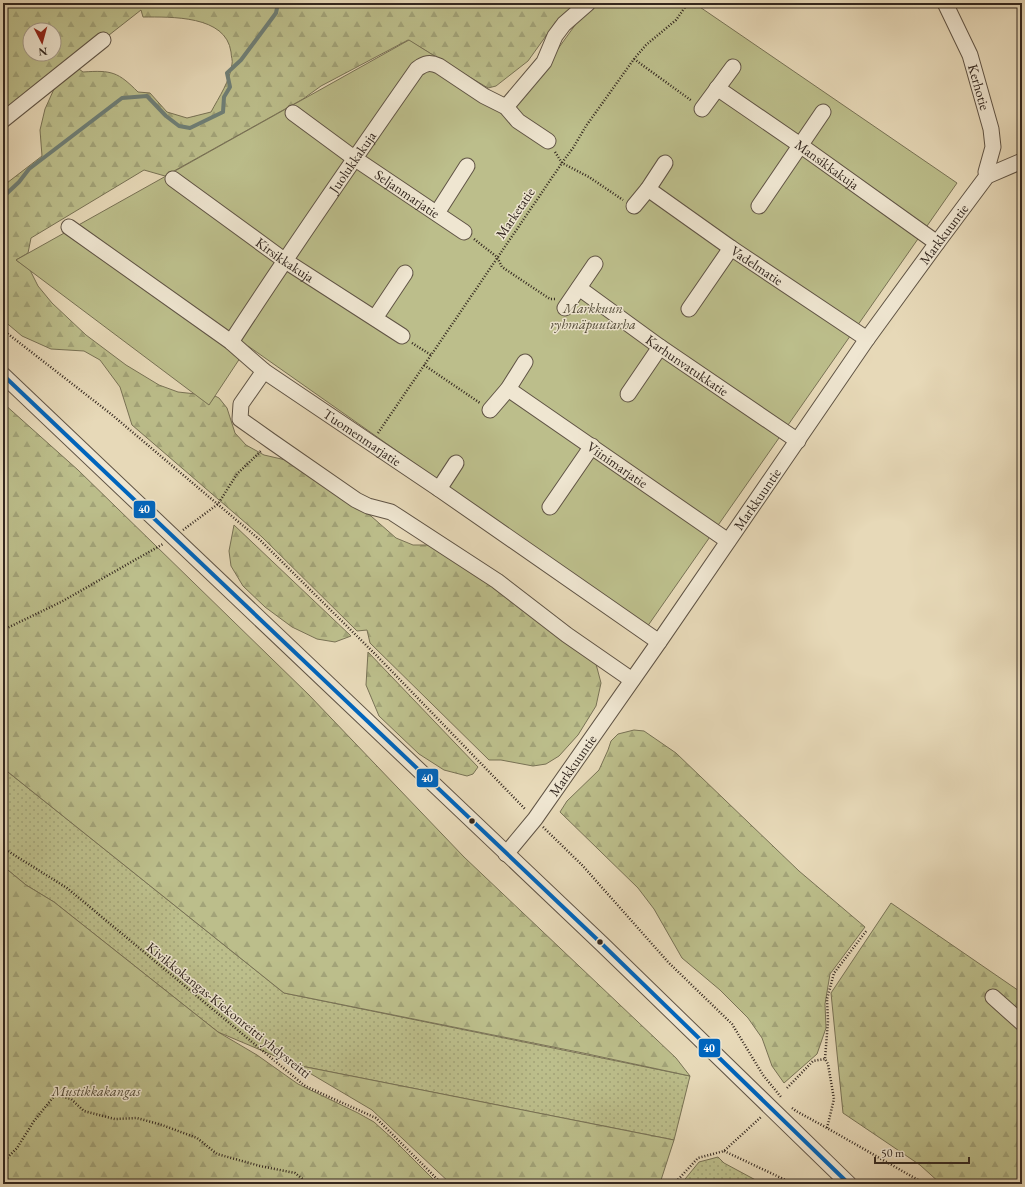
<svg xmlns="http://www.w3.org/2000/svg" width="1025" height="1187" viewBox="0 0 1025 1187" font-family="'EB Garamond',serif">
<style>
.grass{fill:url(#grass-dots);stroke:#787255}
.forest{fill:url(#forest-firs);stroke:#787255;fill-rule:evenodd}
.garden{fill:#bcbe8b;stroke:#787255}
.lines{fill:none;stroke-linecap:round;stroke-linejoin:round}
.stream{stroke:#6f7f77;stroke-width:4}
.minor-casing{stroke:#605445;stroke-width:17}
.path{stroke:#33271f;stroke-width:2.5;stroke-dasharray:1 2;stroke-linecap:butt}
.minor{stroke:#efe6d1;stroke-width:15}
.bus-1-casing{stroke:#efe6d1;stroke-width:7}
.bus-1{stroke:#0065bd;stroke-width:4}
.bus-dot{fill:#33271f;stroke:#efe6d1;stroke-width:1.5}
.labels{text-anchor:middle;stroke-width:3;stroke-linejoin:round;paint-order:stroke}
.street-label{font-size:14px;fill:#33271f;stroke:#efe6d1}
.park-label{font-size:14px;font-style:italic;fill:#554d3a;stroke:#efe6d1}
.line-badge{stroke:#efe6d1;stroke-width:1.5}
.badge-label{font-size:11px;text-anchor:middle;font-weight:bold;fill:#fff}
</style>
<defs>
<pattern id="grass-dots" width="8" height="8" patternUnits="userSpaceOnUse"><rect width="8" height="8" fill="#bcbe8b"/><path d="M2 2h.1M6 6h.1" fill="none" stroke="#a2a378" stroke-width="1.8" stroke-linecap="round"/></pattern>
<pattern id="forest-firs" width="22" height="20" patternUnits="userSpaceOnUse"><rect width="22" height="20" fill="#bcbe8b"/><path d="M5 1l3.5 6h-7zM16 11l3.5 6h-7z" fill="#a2a378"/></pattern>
</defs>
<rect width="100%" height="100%" fill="#e7d9b8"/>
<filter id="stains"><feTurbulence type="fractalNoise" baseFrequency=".005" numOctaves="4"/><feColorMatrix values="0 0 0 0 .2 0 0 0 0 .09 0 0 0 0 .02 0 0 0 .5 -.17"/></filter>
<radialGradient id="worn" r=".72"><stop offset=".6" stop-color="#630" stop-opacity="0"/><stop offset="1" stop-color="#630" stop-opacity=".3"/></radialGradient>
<g class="grass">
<path d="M3 768 284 993 690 1076 674 1140 296 1065 218 1032 54 902 26 885 3 866Z"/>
<path d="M718 1157 724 1163 763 1184H681L699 1162Z"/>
</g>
<g class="forest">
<path d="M3 3H577L558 19 528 61 496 86 488 88 408 40 321 86 303 99 165 176 144 170 31 238 28 253 16 260 30 270 38 286 52 303 86 335 126 365 159 385 178 392 196 394 209 404 215 396 219 398 227 408 235 433 246 445 264 455 290 461 363 509 396 538 413 545H429L493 587 596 664 601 683 596 706 578 735 559 756 546 764 533 766 501 760H489L370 643 367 630 357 631 262 537 132 425 120 387 100 360 84 351 51 349 22 336 3 320V186L42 156 40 130 45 109 54 89 79 69 83 72C112 70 118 72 138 92L150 93 167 112 187 118 211 112C219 97 230 81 232 64 233 61 231 56 231 52 226 15 171 17 143 17L141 10 3 118ZM30 30H54V54H30Z"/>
<path d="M3 403 78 470 309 695 464 857 676 1058 690 1076 583 1053 284 993 3 768Z"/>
<path d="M234 525 351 636 335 642 317 639 292 627 265 607 243 586 231 566 229 551Z"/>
<path d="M368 652 478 767 473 774 467 776 444 770 419 754 379 716 366 685Z"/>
<path d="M634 730 644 731 676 753 799 871 865 927 830 974 825 1004 826 1028 817 1054 784 1083 772 1066 762 1038 748 1018 720 990 682 958 654 909 638 888 560 812 567 801 599 770 608 750 611 741 618 734Z"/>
<path d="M3 866 26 885 54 902 218 1032 257 1055 298 1084 358 1113 374 1122 394 1140 438 1184H3Z"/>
<path d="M891 903 1022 993V1184H941L920 1165 843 1113 831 993Z"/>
<path d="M296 1065 674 1140 661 1180 652 1184H451L372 1110Z"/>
</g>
<path class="garden" d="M591 3H694L957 183 647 627 248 346 209 405 16 260 409 40 516 107Z"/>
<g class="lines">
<path class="stream" d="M3 197 19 182 29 169 122 98 147 96 166 116 179 126 190 128 223 112 224 97 230 87 227 73 241 60 276 13 278 3"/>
<g class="minor-casing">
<g id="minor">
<path id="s1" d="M945 3 970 55 991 129 993 147 986 172 987 176"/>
<path id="s2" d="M717 88 800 145 937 243"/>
<path d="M506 107 544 62 555 36 564 24 588 3"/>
<path d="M702 109 733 67"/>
<path id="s3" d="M293 113 354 158 464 232"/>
<path d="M3 120 103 40"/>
<path id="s4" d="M173 179 284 260 402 336"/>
<path id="s5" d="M648 189 731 248 867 339"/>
<path d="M634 206 648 189 665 163"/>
<path d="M759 206 823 112"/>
<path d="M437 213 467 166"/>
<path id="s6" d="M69 227 231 342 264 371 439 489 659 642"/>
<path id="s7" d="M579 288 660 347 798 441"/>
<path d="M565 308 595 264"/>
<path d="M689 309 731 248"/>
<path d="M375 318 405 273"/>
<path id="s8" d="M231 342C291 250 354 159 417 69 425 63 430 62 439 66L484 96 506 107 518 121 548 141"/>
<path d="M264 371 241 404 240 419 271 441 356 500 368 506 391 512 497 581 567 635 632 680"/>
<path d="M3 375 602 944 849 1184"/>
<path id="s9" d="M508 389 728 541"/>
<path d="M628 394 660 347"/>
<path d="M490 410 508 389 525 362"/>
<path d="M439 489 456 463"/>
<path d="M550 507 592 446"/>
<path id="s10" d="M506 854 535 819 659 642 867 339 937 243 987 176 1022 161"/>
<path d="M993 997 1022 1023"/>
</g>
</g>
<g class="path">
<path d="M634 59 692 101"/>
<path d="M555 152 562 163 589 177 623 200"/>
<path d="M474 239 497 257 502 267 550 299H555"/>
<path d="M3 330 111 414 260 540 376 655 526 810"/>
<path d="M412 343 431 355"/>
<path d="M424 365 480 403"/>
<path d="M378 433 564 160 573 148 586 126 634 59 646 45 676 20 688 3"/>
<path d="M183 530 218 504 237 474 262 450"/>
<path d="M3 630 61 602 163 544"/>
<path d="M543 827 583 866 668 962 732 1024 763 1075 781 1097"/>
<path d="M3 848 67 888 305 1086 376 1118 442 1184"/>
<path d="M787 1088 813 1061 825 1059"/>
<path d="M792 1108 796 1111 827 1128 925 1184"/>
<path d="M827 1128 834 1099 828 1064 825 1059 828 1021 827 999 834 973 867 930"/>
<path d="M724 1151 794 1184"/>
<path d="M3 1162 17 1148 34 1121 55 1095 71 1099 84 1111 115 1119 137 1118 162 1125 197 1138 217 1154 260 1166 295 1173 305 1181 320 1184"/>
<path d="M674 1184 698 1158 724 1151 761 1117"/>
</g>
<use href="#minor" class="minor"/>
<g class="bus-1-casing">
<path id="bus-1" d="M3 375 602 944 849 1184"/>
</g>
<use href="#bus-1" class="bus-1"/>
</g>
<g class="bus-dot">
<circle cx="472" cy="821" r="3.5"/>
<circle cx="600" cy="942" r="3.5"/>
</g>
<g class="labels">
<g class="street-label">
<text dy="5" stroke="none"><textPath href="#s1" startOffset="91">Kerhotie</textPath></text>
<text dy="5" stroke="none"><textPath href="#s8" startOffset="217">Juolukkakuja</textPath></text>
<text dy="5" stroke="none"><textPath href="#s2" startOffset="134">Mansikkakuja</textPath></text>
<text dy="5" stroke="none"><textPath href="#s3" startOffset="140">Seljanmarjatie</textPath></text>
<text transform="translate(515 213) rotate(-56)" y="5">Marketatie</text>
<text dy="5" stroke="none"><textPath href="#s10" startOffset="759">Markkuuntie</textPath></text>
<text dy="5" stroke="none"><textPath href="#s4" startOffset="138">Kirsikkakuja</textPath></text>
<text dy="5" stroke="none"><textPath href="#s5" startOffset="133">Vadelmatie</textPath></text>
<text dy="5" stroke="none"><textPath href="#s7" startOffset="133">Karhunvatukkatie</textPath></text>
<text dy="5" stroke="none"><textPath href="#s6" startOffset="361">Tuomenmarjatie</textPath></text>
<text dy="5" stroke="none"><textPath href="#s9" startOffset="133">Viinimarjatie</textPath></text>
<text dy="5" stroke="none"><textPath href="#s10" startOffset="435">Markkuuntie</textPath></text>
<text dy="5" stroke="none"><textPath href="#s10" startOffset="111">Markkuuntie</textPath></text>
<text transform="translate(229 1010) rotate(39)" y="5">Kivikkokangas-Kiekonreitti yhdysreitti</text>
</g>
<g class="park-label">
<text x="593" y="313">Markkuun<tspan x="593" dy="16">ryhmäpuutarha</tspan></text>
<text x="96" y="1096">Mustikkakangas</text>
</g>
</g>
<g class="line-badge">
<rect x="133" y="500" width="23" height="19" rx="4" fill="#0065bd"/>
<rect x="416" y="768" width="23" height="20" rx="4" fill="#0065bd"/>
<rect x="698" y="1038" width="23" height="20" rx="4" fill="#0065bd"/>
</g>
<g class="badge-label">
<text x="144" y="513">40</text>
<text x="427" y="782">40</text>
<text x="709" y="1052">40</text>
</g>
<rect width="1025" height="1187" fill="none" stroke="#e7d9b8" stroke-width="16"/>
<rect x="4" y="4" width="1017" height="1179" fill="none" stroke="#33271f" stroke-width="2"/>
<rect x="8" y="8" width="1009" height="1171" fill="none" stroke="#33271f"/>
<g transform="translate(42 42) rotate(174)"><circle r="19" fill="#efe6d1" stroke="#a49a8a"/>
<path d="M0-3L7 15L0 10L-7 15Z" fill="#8f2418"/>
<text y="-6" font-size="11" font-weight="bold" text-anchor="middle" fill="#33271f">N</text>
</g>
<path d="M875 1157v6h94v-6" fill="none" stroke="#33271f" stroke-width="2"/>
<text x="881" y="1157" font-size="12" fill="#33271f" stroke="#efe6d1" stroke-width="3" paint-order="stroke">50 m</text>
<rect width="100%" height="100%" filter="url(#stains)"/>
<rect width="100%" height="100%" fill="url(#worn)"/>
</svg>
